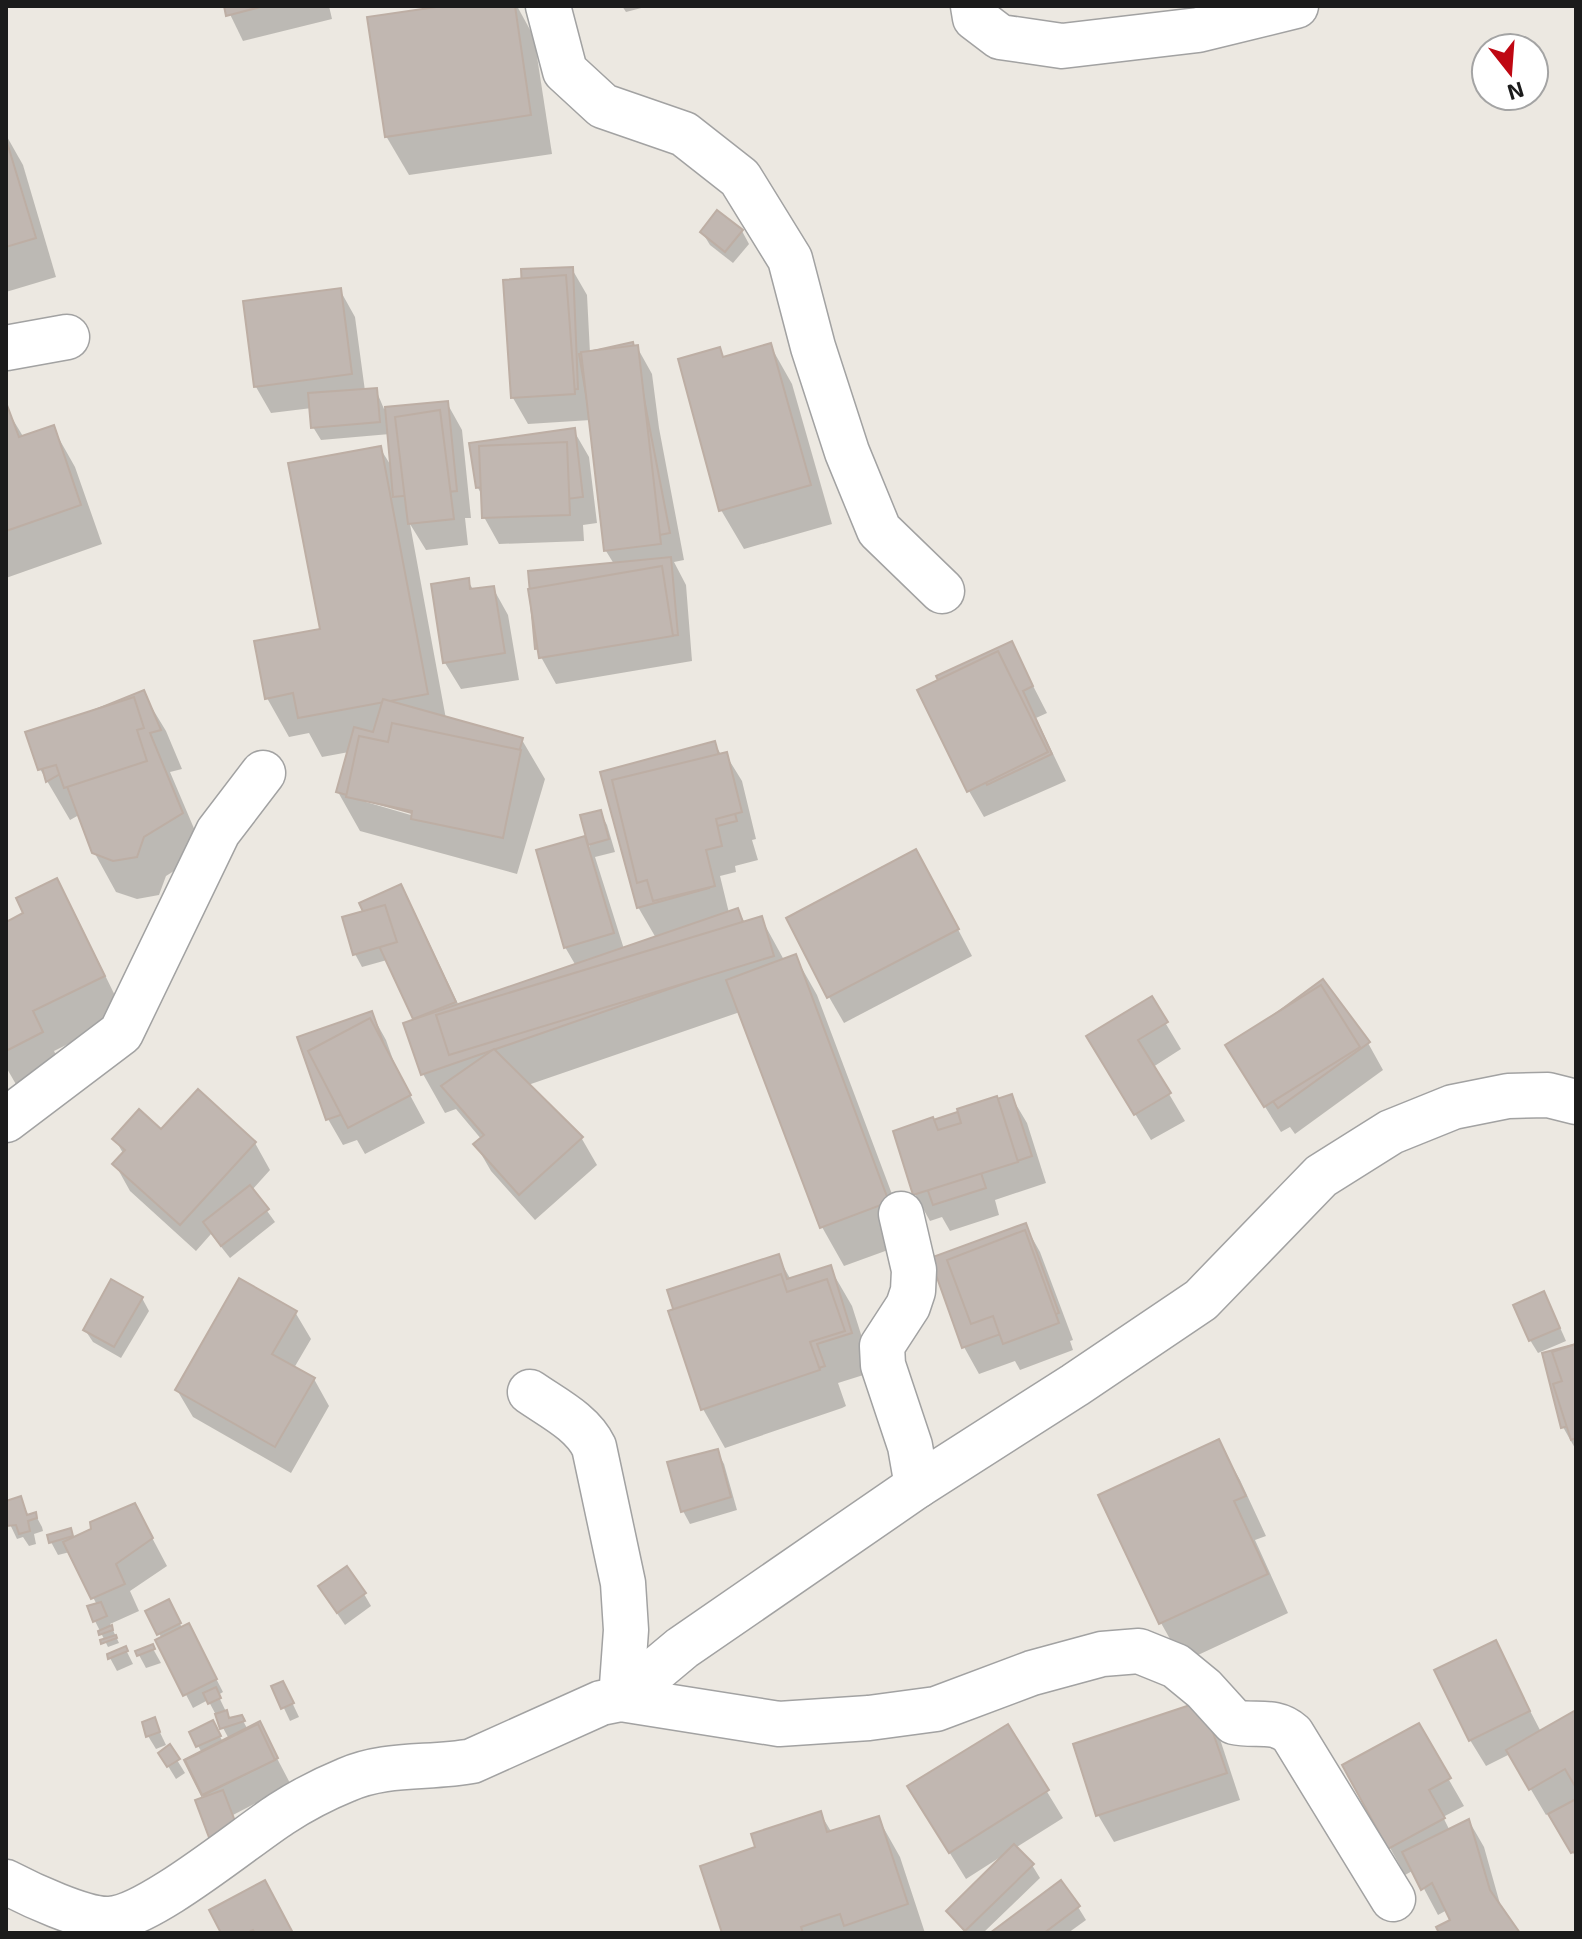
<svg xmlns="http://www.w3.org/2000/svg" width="1582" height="1939" viewBox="0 0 1582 1939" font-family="'Exo 2',sans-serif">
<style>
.shadow{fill:#0003;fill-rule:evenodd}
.building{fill:#c1b7b1;stroke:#bdaea4;stroke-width:2}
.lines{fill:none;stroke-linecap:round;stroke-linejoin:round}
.minor-casing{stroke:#a2a2a2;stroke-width:47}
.minor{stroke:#fff;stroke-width:44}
</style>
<rect width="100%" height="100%" fill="#ece8e1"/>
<g class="shadow">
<path d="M226 6H329L332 19 243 41Z"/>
<path d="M457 6H517L534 37 552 154 409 175 386 136Z"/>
<path d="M622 6H649L626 12Z"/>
<path d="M6 135 23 165 56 277 6 292Z"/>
<path d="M742 231 749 244 733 263 710 245 702 232Z"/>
<path d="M572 269 587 295 590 353 637 347 652 374 659 428 684 560 674 562 686 585 692 661 556 684 541 657 614 564 606 551 591 420 528 424 513 398 524 280Z"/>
<path d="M340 290 355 317 365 391 376 390 384 409 447 403 462 430 471 518H465L468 545 426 550 410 524 446 719 522 740 545 779 517 874 360 831 338 792 349 752 322 757 309 733 289 737 267 698 322 630 380 448 393 469 390 434 321 440 313 427 312 408 271 413 256 387ZM366 798 422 814 421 818 366 802Z"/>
<path d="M770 345 792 384 832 524 744 549 721 510 680 360 719 349 724 358Z"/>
<path d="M6 408 24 438 53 428 75 467 102 544 6 578Z"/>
<path d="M574 431 589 457 597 523 583 525 584 541 499 544 484 517 483 497 478 488Z"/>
<path d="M468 581 474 591 493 588 508 615 519 680 461 689 445 663 433 586Z"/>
<path d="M1011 643 1047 713 1036 718 1066 781 984 817 969 791Z"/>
<path d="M143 693 166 731 182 769 170 772 204 852 166 876 159 895 137 899 116 892 94 852 79 815 70 820 40 769 49 727Z"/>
<path d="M714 743 722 756 726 755 742 781 756 839 752 840 758 860 735 866 736 872 720 876 729 913 738 910 745 923 761 918 784 960 795 956 817 995 910 1242 844 1266 822 1227 740 1012 528 1085 582 1139 597 1165 535 1220 491 1171 476 1145 482 1140 456 1109 445 1113 423 1074 406 1025 416 1021 387 960 362 967 355 954 366 912 400 886 415 913 459 1006 576 966 565 947 584 838 590 847 583 817 600 812 607 825 615 852 595 857 624 949 656 938 638 907Z"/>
<path d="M931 878 972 956 844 1023 829 997Z"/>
<path d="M56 881 78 920 125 1016 54 1051 64 1072 21 1093 6 1067V924L26 914Z"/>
<path d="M1151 999 1181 1049 1153 1067 1185 1121 1151 1140 1104 1063Z"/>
<path d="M371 1013 386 1040 397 1071 425 1123 365 1154 357 1140 343 1145 328 1119Z"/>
<path d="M1368 1043 1383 1070 1295 1134 1290 1127 1281 1132 1243 1072Z"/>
<path d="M1011 1096 1027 1123 1046 1183 995 1200 999 1215 950 1231 942 1217 930 1221 915 1194 997 1101Z"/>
<path d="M161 1132 255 1143 270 1170 252 1190 275 1222 230 1258 211 1234 196 1251 130 1191 115 1164 124 1155 115 1139Z"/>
<path d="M1025 1225 1040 1252 1073 1340 1070 1341 1073 1350 1020 1370 1015 1361 979 1374 964 1347 932 1259Z"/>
<path d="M778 1257 791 1280 830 1268 852 1306 873 1372 838 1383 846 1406 842 1408 725 1448 703 1409Z"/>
<path d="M142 1298 149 1311 121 1358 93 1342 85 1330Z"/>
<path d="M1551 1307 1566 1341 1538 1353 1530 1340Z"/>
<path d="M295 1312 311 1339 294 1368 314 1379 329 1406 291 1473 193 1417 177 1390Z"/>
<path d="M1576 1346V1450L1563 1427Z"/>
<path d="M1218 1441 1240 1480 1266 1536 1255 1540 1288 1613 1183 1662 1161 1623Z"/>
<path d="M717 1451 724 1464 737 1510 690 1524 683 1511Z"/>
<path d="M20 1499 29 1516 35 1514 42 1527 43 1531 34 1534 36 1544 29 1546 23 1537 17 1539 6 1516V1503Z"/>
<path d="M70 1530 75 1539 149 1532 167 1566 130 1591 139 1611 110 1624 119 1643 108 1647 95 1621 97 1605 70 1552 58 1555 51 1542 49 1537Z"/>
<path d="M364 1594 371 1606 345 1625 328 1600Z"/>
<path d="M148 1612 176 1615 182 1628 195 1638 223 1692 218 1695 230 1720 241 1717 248 1730 259 1724 291 1785 233 1815 243 1843 205 1799 186 1761 202 1753 191 1733 212 1722 223 1742 229 1739 208 1700 193 1708 158 1641 162 1639Z"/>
<path d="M1495 1643 1541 1732 1576 1712V1858L1550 1813 1546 1815 1510 1754 1486 1766 1470 1740Z"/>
<path d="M152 1647 161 1663 146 1668 139 1655Z"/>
<path d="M125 1648 133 1664 117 1671 110 1658Z"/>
<path d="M274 1687 289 1696 299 1717 290 1721Z"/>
<path d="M154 1720 166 1745 156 1749 148 1736Z"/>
<path d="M1007 1726 1063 1818 1015 1848 1032 1865 1040 1878 983 1933H965L948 1911 1002 1856 966 1879 925 1813Z"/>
<path d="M1418 1726 1464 1806 1443 1817 1450 1831 1469 1821 1484 1847 1502 1911 1518 1933H1441L1453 1921 1447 1910 1438 1915 1414 1870 1405 1875 1345 1766Z"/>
<path d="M1217 1730 1240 1800 1114 1842 1098 1815 1075 1745Z"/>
<path d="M169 1747 185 1773 176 1779 160 1753Z"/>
<path d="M820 1813 832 1833 878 1818 900 1857 925 1933H724L757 1848Z"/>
<path d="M1078 1907 1086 1920 1068 1933H994Z"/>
</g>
<g class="building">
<path d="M224 6H264L226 16Z"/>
<path d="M443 6H515L531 115 385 137 367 17Z"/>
<path d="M6 139 36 238 6 247Z"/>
<path d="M717 210 743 230 725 252 700 232Z"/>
<path d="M573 267 578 389 527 391 521 269Z"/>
<path d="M566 275 575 394 511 398 503 280Z"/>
<path d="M341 288 352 374 254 387 243 301Z"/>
<path d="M633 342 670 533 612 544 579 354Z"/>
<path d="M771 343 811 485 719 511 678 359 720 347 723 357Z"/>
<path d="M638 345 661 544 604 551 581 352Z"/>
<path d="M377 388 380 422 311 428 308 393Z"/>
<path d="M448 401 457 491 393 497 385 407Z"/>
<path d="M7 405 19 437 54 425 81 505 6 531Z"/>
<path d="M440 410 454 519 408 524 395 417Z"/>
<path d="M575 428 583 497 502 507 499 485 476 488 469 443Z"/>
<path d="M567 442 570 515 482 518 479 446Z"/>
<path d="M381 446 428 694 298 718 293 693 265 699 254 641 320 629 288 463Z"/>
<path d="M671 557 678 635 535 649 528 571Z"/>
<path d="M662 566 673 636 539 658 528 589Z"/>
<path d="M469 578 470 589 494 586 505 653 443 663 431 584Z"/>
<path d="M1012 641 1033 686 1023 691 1052 754 987 785 936 676Z"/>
<path d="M998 651 1048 752 967 792 917 690Z"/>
<path d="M144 690 161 730 150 733 183 813 144 837 137 857 113 861 92 853 62 773 46 782 33 735Z"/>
<path d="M134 697 144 728 137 730 147 761 64 788 56 765 38 770 25 732Z"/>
<path d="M383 699 523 738 495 836 336 792 354 727 373 732Z"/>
<path d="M392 723 521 750 503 838 411 819 412 811 346 797 359 736 388 742Z"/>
<path d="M715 741 737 821 694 832 709 888 637 908 600 772Z"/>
<path d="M727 752 742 812 716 819 722 846 706 850 715 886 653 901 647 880 637 883 612 780Z"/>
<path d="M601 810 609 839 588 845 580 815Z"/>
<path d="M585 836 614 933 564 948 536 850Z"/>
<path d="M916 849 959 929 827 998 786 918Z"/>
<path d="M57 878 105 976 33 1011 43 1032 6 1051V922L23 913 16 898Z"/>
<path d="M401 884 456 1002 413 1019 359 903Z"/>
<path d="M385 905 397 942 353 955 342 917Z"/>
<path d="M738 908 756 959 421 1075 403 1023Z"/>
<path d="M762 916 774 956 449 1055 436 1015Z"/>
<path d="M796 954 889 1202 820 1228 726 980Z"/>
<path d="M1323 979 1370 1042 1278 1108 1232 1046Z"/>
<path d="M1321 985 1360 1047 1264 1107 1225 1045Z"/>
<path d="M1152 996 1168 1022 1138 1040 1171 1093 1134 1115 1086 1036Z"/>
<path d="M372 1011 401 1094 326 1120 297 1037Z"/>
<path d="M370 1018 411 1095 348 1128 308 1051Z"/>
<path d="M494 1049 583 1137 519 1195 473 1144 484 1135 441 1086Z"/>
<path d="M198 1089 256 1142 180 1225 112 1164 125 1150 112 1139 139 1109 161 1129Z"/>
<path d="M1012 1094 1032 1156 981 1173 986 1188 933 1205 906 1129Z"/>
<path d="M997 1096 1018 1162 913 1195 893 1131 933 1117 938 1130 961 1123 957 1109Z"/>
<path d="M250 1185 269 1209 221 1246 203 1222Z"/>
<path d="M1026 1223 1059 1313 962 1348 930 1258Z"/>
<path d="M1025 1230 1059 1323 1003 1344 993 1316 971 1324 947 1260Z"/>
<path d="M779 1254 787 1279 831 1265 852 1333 817 1344 825 1366 704 1405 667 1290Z"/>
<path d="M781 1274 787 1292 827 1279 845 1331 810 1342 820 1370 701 1410 668 1311Z"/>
<path d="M239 1278 297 1311 272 1354 315 1378 275 1447 175 1390Z"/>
<path d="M111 1279 143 1297 114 1347 83 1330Z"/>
<path d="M1544 1291 1560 1328 1529 1341 1513 1305Z"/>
<path d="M1576 1344V1424L1561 1428 1542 1353Z"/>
<path d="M1576 1344V1438L1571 1440 1553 1384 1562 1381 1552 1352Z"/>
<path d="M1219 1439 1246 1496 1234 1501 1268 1574 1159 1624 1098 1495Z"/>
<path d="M718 1449 731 1497 681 1512 667 1462Z"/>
<path d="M21 1496 27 1515 36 1512 37 1518 28 1521 30 1531 19 1534 16 1525 7 1526 6 1501Z"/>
<path d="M135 1503 153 1538 116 1564 125 1584 91 1599 63 1542 91 1529 90 1522Z"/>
<path d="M71 1528 73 1536 49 1543 47 1535Z"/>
<path d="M347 1566 366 1593 337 1613 318 1586Z"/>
<path d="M169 1599 181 1623 157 1635 145 1611Z"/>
<path d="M101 1602 107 1616 93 1622 87 1606Z"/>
<path d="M189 1623 217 1679 183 1696 155 1640Z"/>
<path d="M112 1625 113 1630 99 1635 98 1631Z"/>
<path d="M116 1635 117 1638 101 1644 100 1640Z"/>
<path d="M1496 1640 1530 1711 1469 1741 1434 1670Z"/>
<path d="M153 1644 155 1649 137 1656 135 1651Z"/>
<path d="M126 1646 128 1651 108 1659 107 1654Z"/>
<path d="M283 1681 294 1703 281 1709 271 1686Z"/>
<path d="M216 1687 221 1698 208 1704 203 1693Z"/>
<path d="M1202 1701 1227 1773 1096 1816 1073 1744Z"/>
<path d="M227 1710 229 1718 242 1715 245 1721 220 1729 215 1714Z"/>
<path d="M1576 1710V1788L1565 1769 1529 1790 1506 1750Z"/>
<path d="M155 1717 160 1732 146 1737 142 1722Z"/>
<path d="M213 1720 221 1736 196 1747 189 1732Z"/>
<path d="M260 1721 278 1758 202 1796 184 1760Z"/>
<path d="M1419 1723 1451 1778 1429 1790 1445 1818 1388 1849 1342 1765Z"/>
<path d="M258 1724 275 1760 202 1795 185 1760Z"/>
<path d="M1008 1724 1049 1790 949 1853 907 1786Z"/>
<path d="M170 1744 180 1759 167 1767 158 1753Z"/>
<path d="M223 1790 238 1829 210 1840 195 1800Z"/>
<path d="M1576 1799V1851L1571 1853 1548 1814Z"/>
<path d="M821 1811 827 1832 879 1816 908 1904 844 1926 840 1914 801 1927 803 1933H722L700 1866 755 1847 751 1834Z"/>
<path d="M1469 1819 1490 1890 1520 1933H1439L1436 1927 1450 1920 1432 1883 1421 1890 1402 1852Z"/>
<path d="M1014 1844 1034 1864 965 1931 946 1911Z"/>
<path d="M265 1880 293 1933H255L253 1930 247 1933H221L209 1910Z"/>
<path d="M1061 1880 1080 1906 1044 1933H990Z"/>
</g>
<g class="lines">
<g class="minor-casing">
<g id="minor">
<path d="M548 6 565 71 603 106 684 134 740 178 790 259 813 347 847 452 879 530 942 591"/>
<path d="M973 6 975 18 1000 37 1062 46 1198 30 1296 6"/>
<path d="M6 348 67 337"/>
<path d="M6 1120 121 1033 218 832 263 773"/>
<path d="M530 1392C553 1408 582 1422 594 1447L623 1583 626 1630 621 1699"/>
<path d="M917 1486 1075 1385 1201 1300 1321 1176 1391 1132 1453 1107 1508 1096 1548 1095 1576 1102"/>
<path d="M621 1699 682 1648 917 1486 910 1446 883 1365 882 1346 908 1306 913 1291 914 1270 901 1214"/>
<path d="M6 1882C29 1894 84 1920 109 1919 148 1918 244 1838 281 1814 301 1801 324 1789 346 1780 386 1762 430 1769 472 1761L601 1703 621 1699 779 1724 869 1718 936 1709 1032 1673 1102 1654 1139 1651 1176 1666 1204 1689 1234 1722C1255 1727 1274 1718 1292 1734L1393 1899"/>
</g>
</g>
<use href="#minor" class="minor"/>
</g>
<rect width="1582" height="1939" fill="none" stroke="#1b1b1b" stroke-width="16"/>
<g transform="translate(1510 72) rotate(163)"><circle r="38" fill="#ffffff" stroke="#a4a4a4" stroke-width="2"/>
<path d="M0-6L14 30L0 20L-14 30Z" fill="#bf0712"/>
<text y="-12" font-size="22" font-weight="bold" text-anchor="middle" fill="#1b1b1b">N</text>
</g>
</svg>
